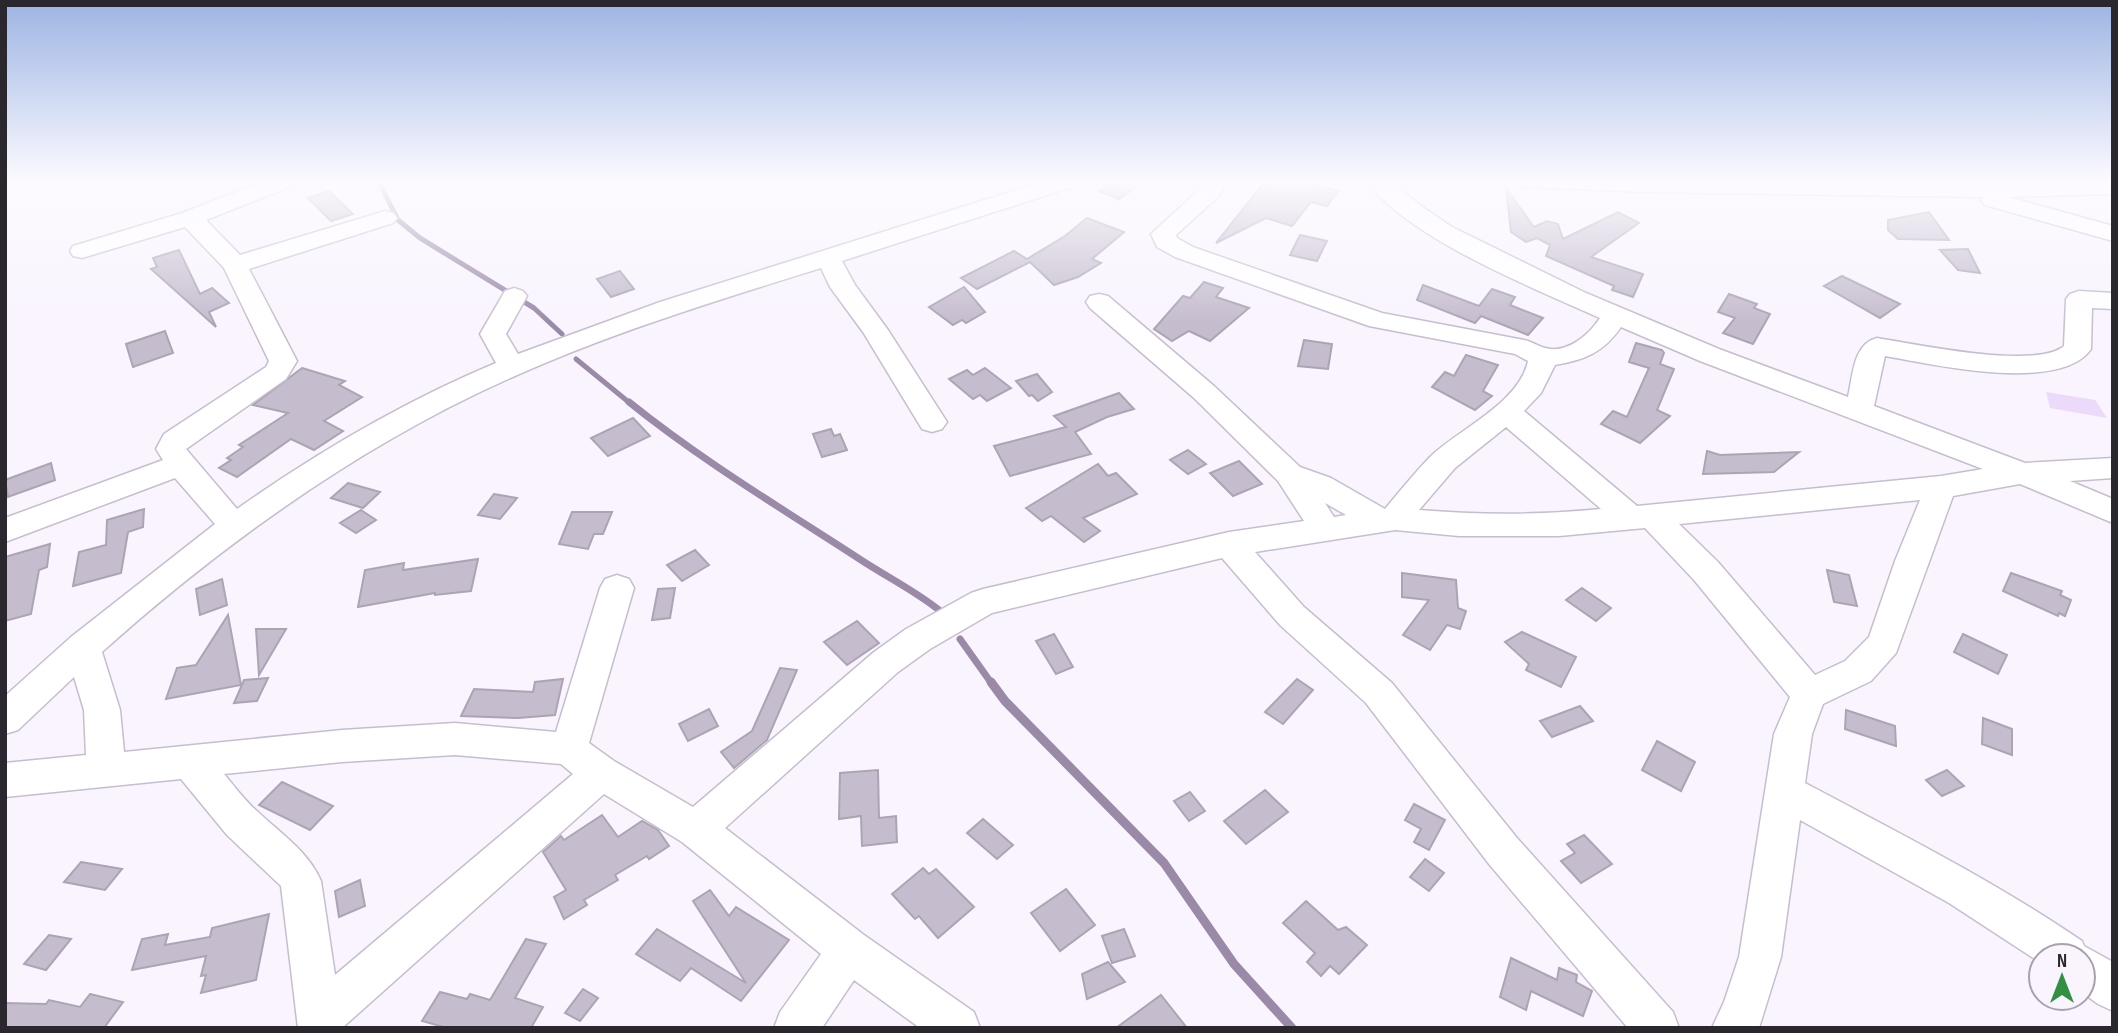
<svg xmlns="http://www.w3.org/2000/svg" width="2118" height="1033" viewBox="0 0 2118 1033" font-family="'Sofia Sans Condensed',sans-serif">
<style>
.green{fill:#ecdafb}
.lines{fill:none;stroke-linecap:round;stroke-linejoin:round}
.stream-far2{stroke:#9a8aa8;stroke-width:5}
.stream-far1{stroke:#9a8aa8;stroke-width:7}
.stream{stroke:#9a8aa8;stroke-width:9}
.building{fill:#c5bccd;stroke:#aca4b4;stroke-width:2}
.minor-casing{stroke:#c6bece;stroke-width:3}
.minor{fill:#fff;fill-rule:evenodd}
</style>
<rect width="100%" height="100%" fill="#f9f4fe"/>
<path class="green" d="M2046 392 2095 400 2107 418 2050 408Z"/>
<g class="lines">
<g class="stream-far2">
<path d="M378 180 398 220 420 238 534 308 562 334"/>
<path d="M576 359 631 404"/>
</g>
<g class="stream-far1">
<path d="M629 402C701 460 781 508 858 558 885 576 914 590 939 610"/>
<path d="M960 639 992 684"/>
</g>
<path class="stream" d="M991 682 1005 701 1164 863 1234 964 1292 1028"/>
</g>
<g class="building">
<path d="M1116 180H1119L1137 186 1119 199 1099 191Z"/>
<path d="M1266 180H1298L1338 191 1327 206 1311 202 1292 226 1266 218 1216 243Z"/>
<path d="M1506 188 1534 227 1547 221 1558 224 1563 239 1618 212 1639 223 1591 257 1643 274 1633 297 1612 290 1614 286 1546 256 1550 245 1537 238 1526 242 1511 232Z"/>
<path d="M329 191 353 214 331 221 308 198Z"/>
<path d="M1929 212 1949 240 1898 239 1888 230V220Z"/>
<path d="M1087 218 1124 232 1092 259 1101 263 1078 277 1054 285 1030 262 977 289 961 278 1014 251 1027 259 1065 236Z"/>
<path d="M1300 235 1327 241 1317 261 1290 255Z"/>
<path d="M1968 249 1980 273 1958 270 1940 250Z"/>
<path d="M179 250 200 294 212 288 229 303 209 312 216 327 151 269 157 267 153 258Z"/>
<path d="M620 271 634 289 611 297 597 279Z"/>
<path d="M1842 276 1900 304 1880 318 1824 286Z"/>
<path d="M1204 282 1223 288 1216 297 1249 308 1210 341 1189 331 1172 341 1154 329 1183 296 1190 298Z"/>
<path d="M1423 285 1479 306 1492 289 1515 297 1510 305 1543 318 1528 335 1481 316 1475 323 1417 300Z"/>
<path d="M964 287 985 312 966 323 962 320 953 325 929 307Z"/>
<path d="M1729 294 1757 304 1754 308 1770 314 1753 344 1723 333 1735 318 1718 312Z"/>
<path d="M165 331 173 353 133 367 126 344Z"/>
<path d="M1304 340 1332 344 1328 369 1298 366Z"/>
<path d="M1636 343 1662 350 1664 353 1660 364 1674 369 1657 410 1670 416 1640 443 1601 424 1613 411 1627 417 1649 368 1629 362Z"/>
<path d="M1466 355 1498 365 1483 391 1492 396 1475 410 1432 387 1445 372 1454 376Z"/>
<path d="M302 368 345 381 339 385 362 397 324 421 343 431 314 450 291 439 237 477 219 468 231 460 227 458 243 447 239 445 288 413 253 405Z"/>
<path d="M985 368 1011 388 987 401 980 395 973 399 949 379 967 370 973 375Z"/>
<path d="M1037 374 1052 392 1038 401 1032 395 1029 396 1016 381Z"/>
<path d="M1119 393 1134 409 1107 417 1075 432 1091 454 1010 476 994 446 1066 427 1054 416Z"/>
<path d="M633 418 650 436 608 456 591 438Z"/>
<path d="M831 429 834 436 840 434 847 450 822 457 813 434Z"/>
<path d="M1188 450 1206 464 1188 474 1170 460Z"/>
<path d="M1707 451 1720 455 1799 452 1774 472 1703 474Z"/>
<path d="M1239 461 1262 484 1233 496 1210 473Z"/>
<path d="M51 463 55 480 8 497 5 480Z"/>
<path d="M1098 464 1108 476 1116 473 1137 494 1083 518 1100 531 1084 542 1051 516 1042 521 1026 508Z"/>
<path d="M348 483 380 492 363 508 331 498Z"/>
<path d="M494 494 517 498 500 519 478 515Z"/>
<path d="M144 509 143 527 128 532 121 573 73 586 79 552 106 545 107 520Z"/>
<path d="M361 510 376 520 356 533 340 523Z"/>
<path d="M572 512H612L603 534H594L588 549 559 544Z"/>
<path d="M50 544 47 567 39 570 31 614 5 621V557Z"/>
<path d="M695 550 709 565 682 581 667 565Z"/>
<path d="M478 559 471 591 435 595V593L358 607 365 570 404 563 403 570Z"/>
<path d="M1827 570 1849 575 1857 606 1834 602Z"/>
<path d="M1402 573 1456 580 1458 608 1466 611 1460 629 1447 625 1430 650 1403 635 1429 600 1402 597Z"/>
<path d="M2011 573 2062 591 2060 595 2071 600 2065 616 2059 613 2058 616 2003 591Z"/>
<path d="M222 579 227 605 200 615 196 589Z"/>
<path d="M675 588 670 618 652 620 658 589Z"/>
<path d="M1582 588 1611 608 1596 621 1566 600Z"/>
<path d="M228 615 241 685 166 699 177 668 196 665Z"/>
<path d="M857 621 879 643 847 665 824 642Z"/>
<path d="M256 629H286L259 675Z"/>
<path d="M1522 632 1576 657 1561 687 1526 670 1529 664 1505 642Z"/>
<path d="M1054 634 1073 667 1056 674 1036 641Z"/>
<path d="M1963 634 2007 655 1998 674 1954 652Z"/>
<path d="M780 668 797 670 767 740 734 768 721 752 752 731Z"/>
<path d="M268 678 257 701 234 703 244 680Z"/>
<path d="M563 679 555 715 518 718 461 716 474 689 533 692 535 682Z"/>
<path d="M1297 679 1313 690 1283 724 1265 712Z"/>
<path d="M1580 706 1593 721 1552 737 1540 721Z"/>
<path d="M709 709 718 726 688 741 679 724Z"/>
<path d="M1846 710 1895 726 1896 746 1845 729Z"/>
<path d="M1983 718 2012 729V755L1982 744Z"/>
<path d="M1657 741 1695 762 1681 791 1642 770Z"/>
<path d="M878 770 879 818 896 816 897 842 862 846 861 816 839 819 840 773Z"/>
<path d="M1947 770 1964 786 1942 796 1926 780Z"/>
<path d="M282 782 333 806 310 830 259 805Z"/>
<path d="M1265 790 1288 812 1246 844 1224 821Z"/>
<path d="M1190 792 1205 811 1189 821 1174 801Z"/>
<path d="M1414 804 1445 820 1429 850 1414 842 1421 829 1405 820Z"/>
<path d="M602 815 618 837 642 821 658 830 669 846 649 859 647 856 615 875 618 880 584 900 587 905 564 919 554 897 566 890 543 852 561 836 564 840Z"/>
<path d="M983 819 1013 845 997 859 967 833Z"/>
<path d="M1584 835 1612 864 1581 883 1561 861 1575 853 1567 844Z"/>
<path d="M1425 859 1444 873 1429 891 1410 877Z"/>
<path d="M81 862 122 869 105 890 64 882Z"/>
<path d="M923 868 929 874 936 869 974 907 938 938 919 916 915 919 892 894Z"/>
<path d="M360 880 365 906 339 917 335 891Z"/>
<path d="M1066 889 1095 925 1060 951 1031 913Z"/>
<path d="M710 890 729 916 736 907 789 940 741 1001 691 968 680 981 636 954 657 929 746 983 693 901Z"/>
<path d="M1306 901 1338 930 1346 927 1367 945 1339 974 1330 966 1321 976 1307 962 1315 953 1283 923Z"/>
<path d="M269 914 256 980 201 993 206 975 201 976 206 956 132 970 142 939 168 934 165 945 210 937 212 928Z"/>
<path d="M1124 929 1135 956 1112 963 1102 936Z"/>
<path d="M49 935 71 939 46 970 24 964Z"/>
<path d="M526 939 546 944 515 998 543 1007 531 1028H447L422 1021 440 992 467 999 470 994 490 1000Z"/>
<path d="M1511 958 1557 980 1559 968 1577 975 1576 982 1592 991 1583 1016 1531 991 1526 1010 1500 997Z"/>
<path d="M1108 962 1125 982 1087 999 1082 974Z"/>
<path d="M583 989 598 998 580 1021 565 1013Z"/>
<path d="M90 994 123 1002 104 1028H5V1003L46 1004 49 1000 80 1007Z"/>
<path d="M1161 995 1187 1028H1116Z"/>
</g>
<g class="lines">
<g class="minor-casing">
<g id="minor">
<path d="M267 180H298L295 185 206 220 240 255 385 211 393 213 397 218 393 223 249 269 297 361 286 379 186 449 237 509C318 452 405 401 496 363L480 334 505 291 514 288 523 291 527 296 506 334 518 354 660 302 1048 180H1081L1078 185 842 261 855 285 888 330 947 422 942 429 932 432 922 429 863 332 830 287 821 268C715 301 607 334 506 380 357 447 223 544 102 652L120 710 124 752 342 730 455 723 556 732 600 588 605 579 617 575 629 579 634 588 589 743 614 761 693 807 874 652 906 629 971 593 983 589 1229 532 1304 521 1278 481 1194 398 1090 308 1086 302 1090 296 1099 294 1108 296 1214 386 1300 467 1331 478 1385 509C1400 491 1415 472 1432 455 1460 429 1520 402 1528 361L1515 354 1369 326 1175 257 1157 247 1151 234 1201 188 1197 180H1220L1224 186 1219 196 1176 235 1177 238 1193 247 1382 313 1524 340C1531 341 1537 346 1545 348 1567 354 1589 335 1600 318 1536 289 1406 238 1366 180H1390L1421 206 1452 227 1586 293 1719 349 1848 397C1853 375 1853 344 1877 338 1914 344 2036 370 2064 346L2066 299 2070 294 2079 291 2113 293V309L2092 308 2091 349C2060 394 1931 364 1885 356L1874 406 2025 463 2113 458V478L2070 481 2113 499V523L2020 484 1953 496 1896 653 1871 681 1823 704 1812 734 1805 783C1899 833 1994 881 2082 941L2084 946 2113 962V1011L2098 1004 2083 993V956H2041V963L1949 903 1800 820 1781 957 1759 1028H1712L1724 1002 1739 957 1774 734 1790 697 1694 580 1645 528 1559 536H1459L1395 530 1255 552 1304 607 1392 683 1517 838 1673 1012 1679 1028H1628L1489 864 1366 703 1280 625 1222 558 992 613 930 649 898 672 725 828 864 935 974 1012 980 1028H920L854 980 822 1028H774L780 1012 821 954 682 842 604 794 342 1028H298L281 886 227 835 181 779 5 797V763L86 755 84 710 74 677 18 730 5 734V696L71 637 215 524 175 478 5 542V518L163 460 156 449 164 434 266 367 269 361 224 268 185 227 82 258 73 256 70 251 73 246 182 213ZM1621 327 1700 361 1983 469 1941 476 1637 506 1524 411 1541 393 1555 365C1584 360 1603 353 1621 327ZM1506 427 1601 509C1541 515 1480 515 1419 510L1455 468ZM1920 500 1895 561 1869 637 1845 661 1815 675 1718 562 1679 524ZM1325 503 1346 515 1334 517ZM455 755 561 764 573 774 335 975 321 881C308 851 281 834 258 812 245 801 235 787 224 774L342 762Z"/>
<path d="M1516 180 2013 183 2113 180V194L2009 197 2113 226V241L1985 205 1981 200 1983 197 1647 192 1527 187 1519 185Z"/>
</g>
</g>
<use href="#minor" class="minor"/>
</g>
<linearGradient id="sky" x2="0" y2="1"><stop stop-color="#9cb4e3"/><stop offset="0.56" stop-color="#fcfaff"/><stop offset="1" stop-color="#fcfaff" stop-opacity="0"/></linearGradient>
<rect width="2118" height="324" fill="url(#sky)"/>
<rect width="2118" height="1033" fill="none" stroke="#2b272e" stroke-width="14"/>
<g transform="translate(2062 977)"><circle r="33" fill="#f9f4fe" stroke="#a7a2ab" stroke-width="2"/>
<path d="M0-5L12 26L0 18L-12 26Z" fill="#329043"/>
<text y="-10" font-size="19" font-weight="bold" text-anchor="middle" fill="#2b272e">N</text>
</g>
</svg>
